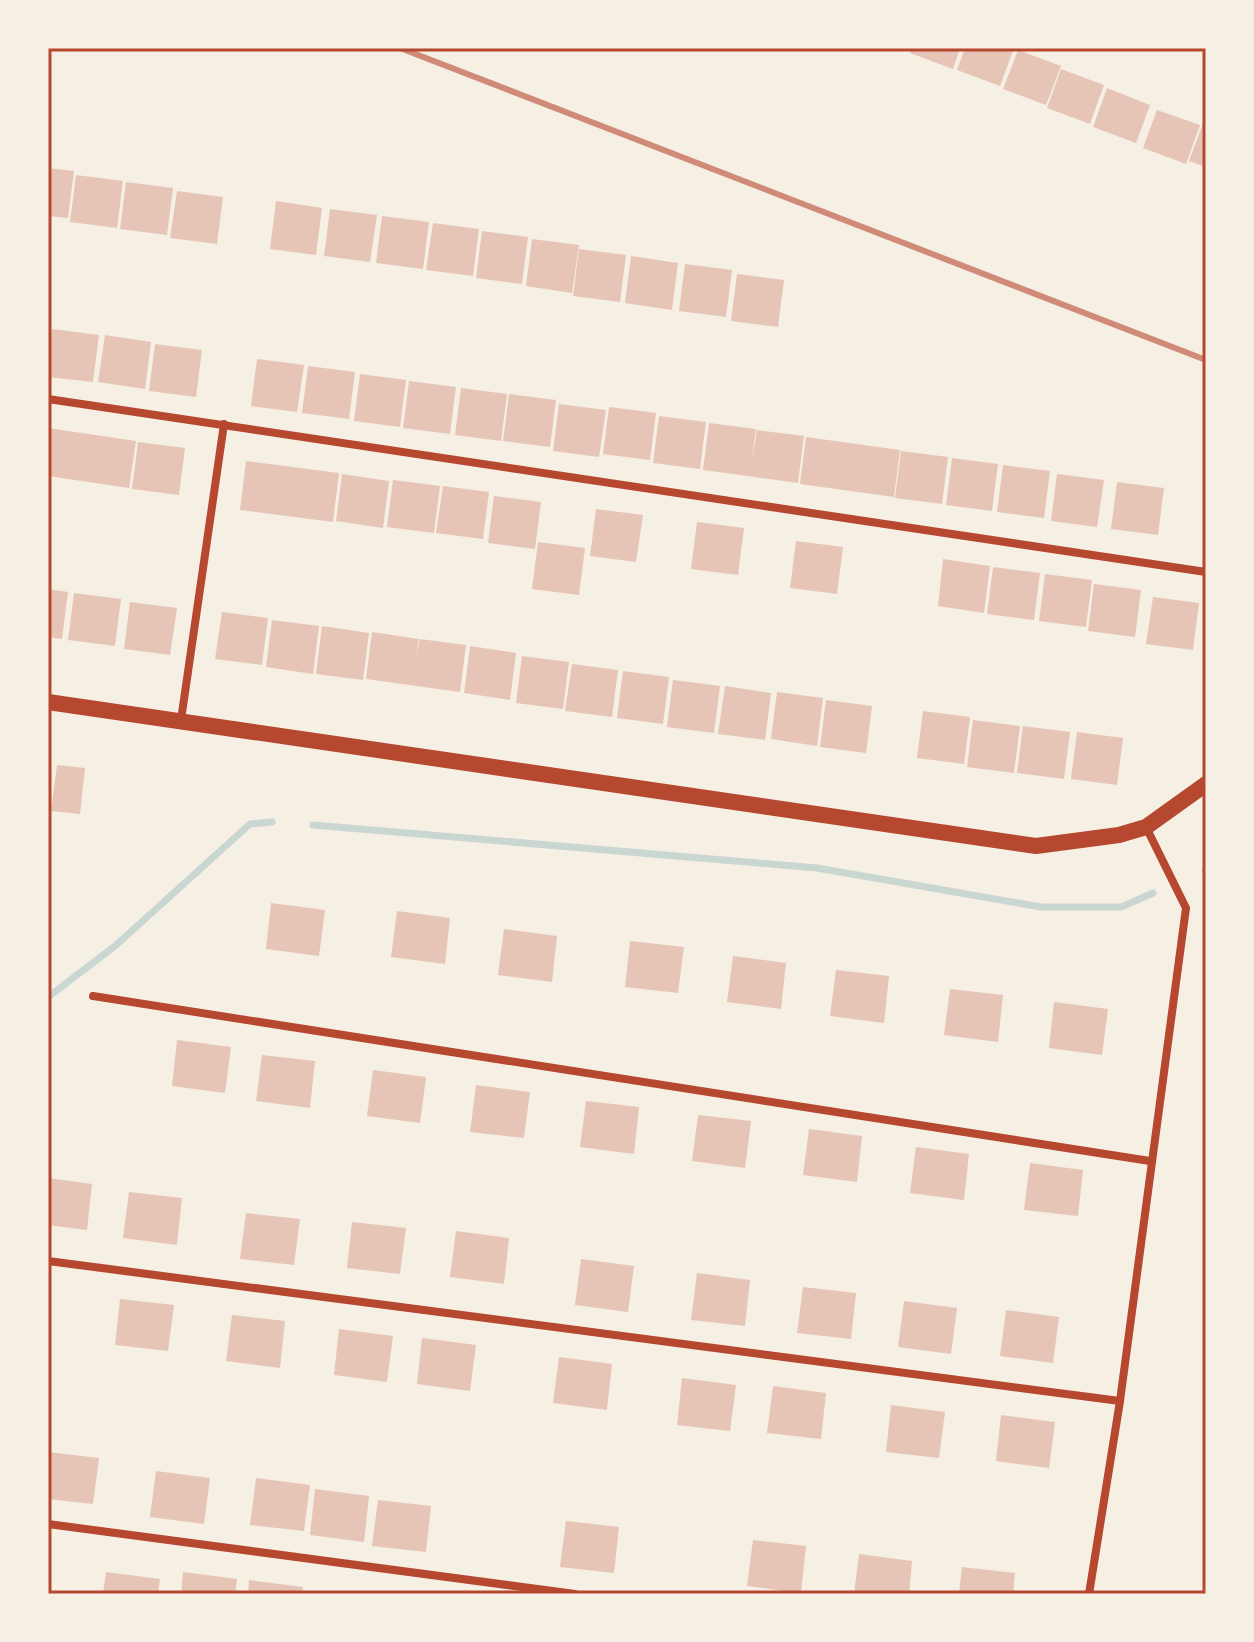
<svg xmlns="http://www.w3.org/2000/svg" width="1254" height="1642" viewBox="0 0 1254 1642" font-family="Poppins,sans-serif">
<style>
.lines{fill:none;stroke-linecap:round;stroke-linejoin:round}
.stream{stroke:#c9d6d2;stroke-width:7}
.building{fill:#e6c5b7}
.minor{stroke:#b5482f;stroke-width:8}
.primary{stroke:#b5482f;stroke-width:16}
.rail{stroke:#cf8b77;stroke-width:6}
.neatline{fill:none;stroke:#b5482f;stroke-width:3}
</style>
<rect width="100%" height="100%" fill="#f6efe4"/>
<g class="lines">
<g class="stream">
<path d="M313 825 817 868 1041 907H1121L1153 893"/>
<path d="M1205 871 1206 870"/>
<path d="M48 997 115 946 250 824 272 822"/>
</g>
</g>
<g class="building">
<path d="M912 48H960L953 69 910 53Z"/>
<path d="M965 48H1014L1000 86 957 70Z"/>
<path d="M1018 50 1061 66 1046 105 1003 89Z"/>
<path d="M1061 69 1104 85 1090 124 1047 108Z"/>
<path d="M1107 88 1150 105 1136 143 1093 127Z"/>
<path d="M1157 110 1200 125 1186 164 1143 148Z"/>
<path d="M1203 123 1206 124V167L1189 161Z"/>
<path d="M48 168 74 171 68 218 48 216Z"/>
<path d="M76 175 123 181 117 228 70 222Z"/>
<path d="M126 182 173 188 167 235 120 229Z"/>
<path d="M177 191 223 197 217 244 170 238Z"/>
<path d="M276 201 322 208 316 255 270 249Z"/>
<path d="M330 209 377 215 370 262 324 256Z"/>
<path d="M382 216 429 222 423 269 376 263Z"/>
<path d="M433 223 479 229 473 276 426 270Z"/>
<path d="M482 231 528 237 522 284 476 278Z"/>
<path d="M532 239 579 245 572 293 526 286Z"/>
<path d="M579 249 626 255 620 302 573 296Z"/>
<path d="M631 256 678 263 672 310 625 303Z"/>
<path d="M685 264 732 270 726 317 679 311Z"/>
<path d="M737 274 784 280 778 327 731 321Z"/>
<path d="M52 329 99 335 93 382 48 377Z"/>
<path d="M105 335 151 342 145 389 98 382Z"/>
<path d="M155 344 202 350 196 397 149 391Z"/>
<path d="M257 359 304 365 297 412 251 406Z"/>
<path d="M308 366 355 372 349 419 302 413Z"/>
<path d="M360 374 406 380 400 427 354 421Z"/>
<path d="M409 381 456 387 450 434 403 428Z"/>
<path d="M461 388 507 394 501 441 455 435Z"/>
<path d="M509 394 556 400 550 447 503 441Z"/>
<path d="M559 404 606 410 599 457 553 451Z"/>
<path d="M609 407 656 413 650 460 603 454Z"/>
<path d="M659 416 706 422 700 469 653 463Z"/>
<path d="M709 423 756 429 751 465 757 430 804 436 798 483 703 470Z"/>
<path d="M48 428 136 441 129 488 48 476Z"/>
<path d="M806 437 900 450 894 497 800 484Z"/>
<path d="M138 442 185 448 179 495 132 489Z"/>
<path d="M901 451 948 457 942 504 895 498Z"/>
<path d="M952 458 998 464 992 511 946 505Z"/>
<path d="M246 461 339 473 333 522 240 510Z"/>
<path d="M1003 465 1050 471 1044 518 997 512Z"/>
<path d="M342 474 389 481 383 528 336 521Z"/>
<path d="M1057 474 1104 480 1097 527 1051 521Z"/>
<path d="M393 480 440 486 434 533 387 527Z"/>
<path d="M1117 482 1164 488 1158 535 1111 529Z"/>
<path d="M443 486 489 492 483 539 436 533Z"/>
<path d="M494 496 541 502 535 549 488 543Z"/>
<path d="M596 509 643 515 636 562 590 556Z"/>
<path d="M697 522 744 528 738 575 691 569Z"/>
<path d="M796 541 843 547 837 594 790 588Z"/>
<path d="M538 542 585 548 579 595 532 589Z"/>
<path d="M943 559 990 566 984 613 938 606Z"/>
<path d="M993 567 1040 573 1034 620 987 614Z"/>
<path d="M1045 574 1092 580 1086 627 1039 621Z"/>
<path d="M1094 584 1141 590 1135 637 1088 631Z"/>
<path d="M48 589 68 592 62 639 48 637Z"/>
<path d="M74 593 121 599 115 646 68 640Z"/>
<path d="M1153 597 1199 603 1193 650 1146 644Z"/>
<path d="M130 602 177 608 170 655 124 649Z"/>
<path d="M222 612 268 618 262 665 215 659Z"/>
<path d="M272 620 319 626 313 674 266 667Z"/>
<path d="M322 626 369 633 363 680 316 674Z"/>
<path d="M372 632 419 639 416 657 420 639 466 645 460 692 366 679Z"/>
<path d="M470 646 516 653 510 700 464 693Z"/>
<path d="M522 656 569 662 563 709 516 703Z"/>
<path d="M572 664 618 670 612 717 565 711Z"/>
<path d="M623 671 669 677 663 724 617 718Z"/>
<path d="M673 680 720 686 714 733 667 727Z"/>
<path d="M725 686 771 693 765 740 718 734Z"/>
<path d="M777 692 823 698 817 746 771 739Z"/>
<path d="M826 700 872 706 866 753 820 747Z"/>
<path d="M923 711 970 717 964 764 917 758Z"/>
<path d="M973 720 1020 726 1014 773 967 767Z"/>
<path d="M1023 726 1070 732 1064 779 1017 773Z"/>
<path d="M1077 732 1123 738 1117 785 1071 779Z"/>
<path d="M57 765 85 768 80 814 51 811Z"/>
<path d="M271 903 325 910 319 956 266 949Z"/>
<path d="M397 911 450 918 445 964 391 957Z"/>
<path d="M504 929 557 936 552 982 498 975Z"/>
<path d="M630 941 684 947 678 993 625 987Z"/>
<path d="M733 956 786 963 781 1009 727 1002Z"/>
<path d="M836 970 889 976 884 1023 830 1016Z"/>
<path d="M950 989 1003 995 998 1042 944 1035Z"/>
<path d="M1054 1002 1108 1009 1102 1055 1049 1048Z"/>
<path d="M177 1040 231 1047 225 1093 172 1086Z"/>
<path d="M262 1055 315 1061 310 1108 256 1101Z"/>
<path d="M373 1070 426 1077 420 1123 367 1116Z"/>
<path d="M476 1085 530 1092 524 1138 470 1132Z"/>
<path d="M586 1101 639 1107 634 1154 580 1147Z"/>
<path d="M698 1115 751 1121 745 1168 692 1161Z"/>
<path d="M809 1129 862 1136 857 1182 803 1175Z"/>
<path d="M916 1147 969 1154 964 1200 910 1193Z"/>
<path d="M1030 1163 1083 1170 1078 1216 1024 1210Z"/>
<path d="M48 1178 92 1184 87 1230 48 1225Z"/>
<path d="M129 1192 182 1198 177 1245 123 1238Z"/>
<path d="M246 1213 300 1219 294 1265 240 1259Z"/>
<path d="M352 1222 406 1228 400 1274 347 1268Z"/>
<path d="M456 1231 509 1238 504 1284 450 1277Z"/>
<path d="M581 1259 634 1266 628 1312 575 1305Z"/>
<path d="M697 1273 750 1280 745 1326 691 1320Z"/>
<path d="M803 1287 856 1293 851 1339 797 1333Z"/>
<path d="M120 1299 174 1305 168 1351 115 1345Z"/>
<path d="M904 1301 957 1308 951 1354 898 1347Z"/>
<path d="M1006 1310 1059 1317 1053 1363 1000 1356Z"/>
<path d="M232 1315 285 1321 280 1368 226 1361Z"/>
<path d="M339 1329 393 1336 387 1382 334 1375Z"/>
<path d="M422 1338 476 1345 470 1391 417 1384Z"/>
<path d="M559 1357 612 1364 607 1410 553 1403Z"/>
<path d="M682 1378 736 1385 730 1431 677 1425Z"/>
<path d="M773 1386 826 1393 821 1439 767 1433Z"/>
<path d="M891 1405 945 1412 939 1458 886 1452Z"/>
<path d="M1001 1415 1055 1422 1049 1468 996 1461Z"/>
<path d="M48 1452 99 1458 93 1504 48 1499Z"/>
<path d="M156 1471 210 1478 204 1524 150 1517Z"/>
<path d="M256 1478 310 1485 304 1531 250 1525Z"/>
<path d="M315 1489 369 1496 364 1542 310 1535Z"/>
<path d="M378 1500 431 1506 426 1552 372 1546Z"/>
<path d="M566 1521 619 1527 614 1573 560 1567Z"/>
<path d="M753 1540 806 1546 801 1593 747 1586Z"/>
<path d="M859 1554 912 1561 909 1594H854Z"/>
<path d="M962 1567 1015 1573 1013 1594H959Z"/>
<path d="M106 1572 160 1579 158 1594H103Z"/>
<path d="M183 1572 237 1579 235 1594H181Z"/>
<path d="M249 1580 303 1587 302 1594H248Z"/>
</g>
<g class="lines">
<g class="minor">
<path d="M48 399 1206 572"/>
<path d="M181 720 224 424"/>
<path d="M93 996 1150 1161"/>
<path d="M48 1261 1120 1401"/>
<path d="M48 1524 575 1594"/>
<path d="M1089 1594 1120 1401 1186 908 1146 827"/>
</g>
<path class="primary" d="M48 702 1036 846 1119 835 1146 827 1206 784"/>
<path class="rail" d="M400 48 1206 360"/>
</g>
<rect width="1254" height="1642" fill="none" stroke="#f6efe4" stroke-width="100"/>
<rect x="50" y="50" width="1154" height="1542" class="neatline"/>
</svg>
